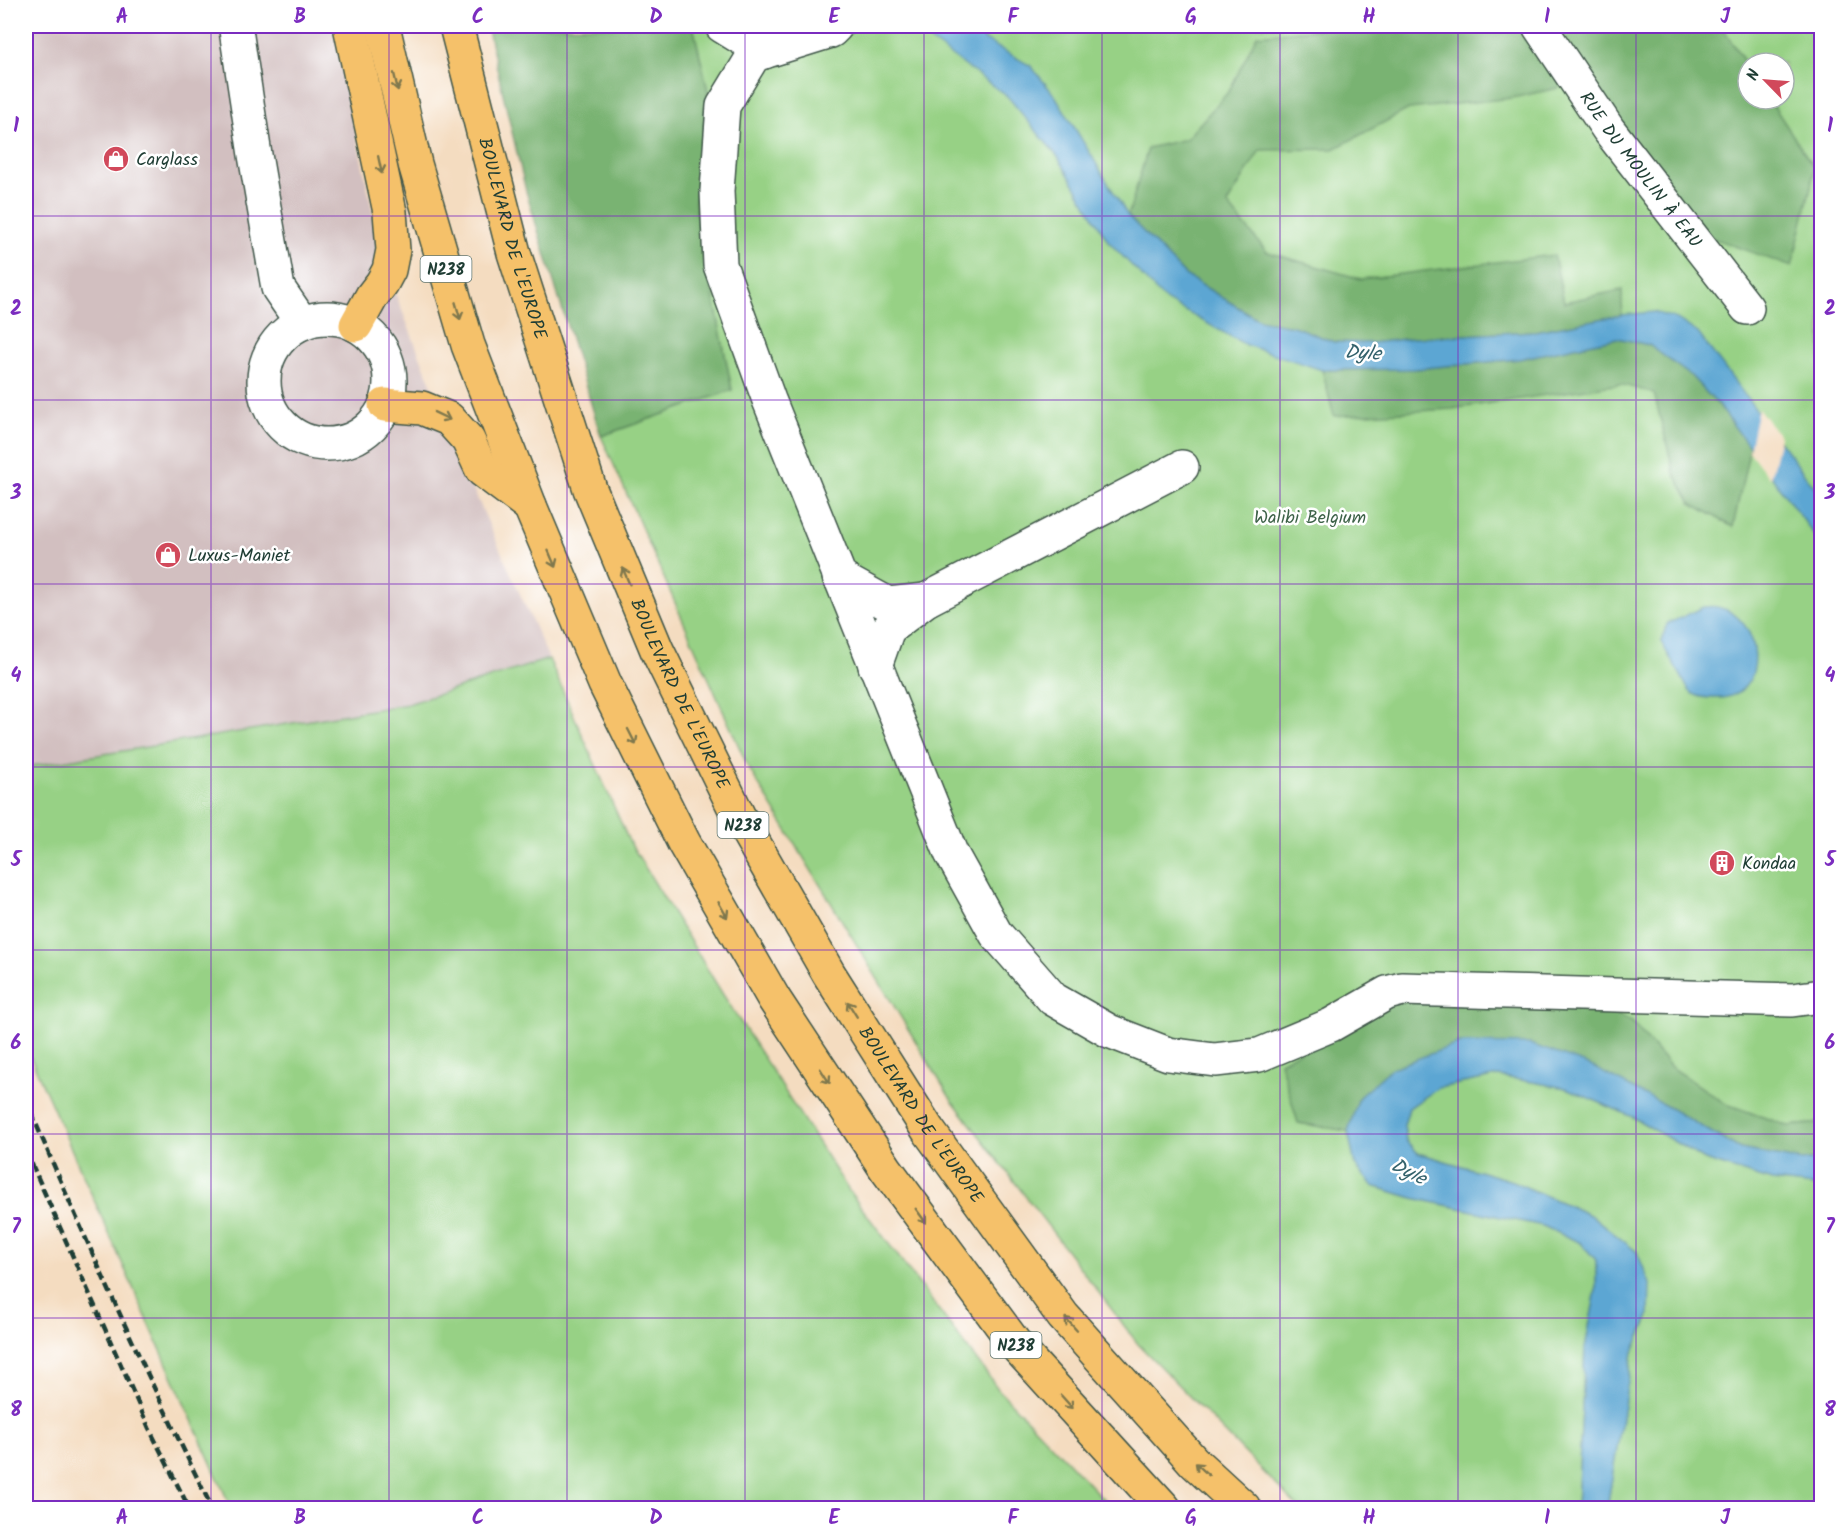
<svg xmlns="http://www.w3.org/2000/svg" width="1847" height="1534" viewBox="0 0 1847 1534" font-family="Kalam,sans-serif">
<style>
.industrial{fill:#d2bfc0}
.green{fill:#97d185;stroke:#5b875c;stroke-width:1.5;fill-rule:evenodd}
.forest{fill:#79b372;stroke:#4c7853;stroke-width:1.5}
.water{fill:#5ba6d3;stroke:#3d7284;stroke-width:1.5}
.pier{fill:#f4dcc0}
.lines{fill:none;stroke-linecap:round;stroke-linejoin:round}
.minor-casing{stroke:#3f5549;stroke-width:36}
.highway-casing{stroke:#3f5549;stroke-width:36}
.minor{stroke:#fff;stroke-width:33}
.highway{stroke:#f5c16b;stroke-width:33}
.rail{stroke:#1f3d34;stroke-width:4.5;stroke-dasharray:9 4.5;stroke-linecap:butt}
.oneway{stroke:#7f784d}
.grid{fill:none;stroke:#7b2cbf;stroke-width:1.5;stroke-opacity:0.55}
.labels{text-anchor:middle;stroke-width:5;stroke-linejoin:round;paint-order:stroke}
.shield{fill:#fff;stroke:#627771;stroke-width:1.5}
.shield-label{font-size:16px;font-weight:bold;fill:#1f3d34}
.poi-label{font-size:18px;fill:#1f3d34;stroke:#fff;text-anchor:start}
.street-label{font-size:18px;fill:#1f3d34;stroke:#fff}
.park-label{font-size:18px;fill:#3d6248;stroke:#fff}
.water-label{font-size:20px;font-style:italic;fill:#34626c;stroke:#fff}
.neatline{fill:none;stroke:#7b2cbf;stroke-width:2}
.grid-label{font-size:20px;text-anchor:middle;font-weight:bold;fill:#7b2cbf}
</style>
<rect width="100%" height="100%" fill="#fff"/>
<filter id="ink" filterUnits="userSpaceOnUse"><feTurbulence type="fractalNoise" baseFrequency=".0167" numOctaves="2"/><feDisplacementMap in="SourceGraphic" scale="12" xChannelSelector="R" yChannelSelector="G"/><feConvolveMatrix kernelMatrix="1 2 1 2 8 2 1 2 1" color-interpolation-filters="sRGB"/></filter>
<filter id="wash" filterUnits="userSpaceOnUse"><feTurbulence type="fractalNoise" baseFrequency=".008" numOctaves="4" result="noise"/><feDisplacementMap in="SourceGraphic" scale="24" xChannelSelector="R" yChannelSelector="G"/><feGaussianBlur stdDeviation="1.35" result="paint"/><feColorMatrix in="noise" values="0 0 0 0 0 0 0 0 0 0 0 0 0 0 0 0 0 1.4 0 .05"/><feComposite in="paint" operator="in"/></filter>
<g filter="url(#wash)">
<rect width="100%" height="100%" fill="#f4dcc0"/>
<path class="industrial" d="M26 26H333L384 265 470 482 549 659 408 704 26 767Z"/>
<g class="green">
<path d="M693 26H1821V1123L1788 1126 1726 1104 1670 1066 1632 1022 1298 1123 1348 1131 1355 1165 1373 1186 1413 1198 1543 1226 1581 1243 1596 1260V1290L1585 1348 1577 1508H1299L1138 1344 949 1096 748 767 601 436 732 390 695 203 708 91ZM1748 63H1784V99H1748Z"/>
<path d="M549 659 629 841 722 993 849 1191 999 1390 1112 1508H231L26 1047V767L408 704Z"/>
<path d="M1498 1076 1566 1088 1633 1117 1705 1160 1772 1181 1821 1187V1508H1607L1633 1352 1649 1316 1637 1252 1592 1216 1512 1181 1418 1153 1406 1141 1404 1125 1409 1108 1438 1088Z"/>
</g>
<g class="forest">
<path d="M487 26H693L708 91 695 203 732 390 601 436 526 191Z"/>
<path d="M1351 26H1721L1748 67V99H1769L1815 169 1792 267 1710 237 1580 75 1558 88 1512 98 1409 109 1334 149 1260 150 1227 204 1267 252 1361 279 1554 255 1564 302 1622 290V315L1535 331 1414 338 1371 343 1334 342 1293 326 1259 320 1185 275 1128 216 1148 148 1186 139 1229 91 1257 35Z"/>
<path d="M1617 338 1649 345 1691 376 1720 407 1750 447 1733 527 1691 503 1674 473 1654 393 1620 384 1451 409 1334 416 1322 370 1415 369 1519 359Z"/>
<path d="M1395 1001 1605 1008 1632 1022 1670 1066 1726 1104 1788 1126 1821 1123V1159L1802 1161 1740 1149 1666 1106 1530 1044 1359 1097 1348 1131 1298 1123 1280 1062Z"/>
</g>
<g class="water">
<path d="M910 26H968L983 39 1031 66 1056 97 1128 216 1185 275 1259 320 1293 326 1334 342 1371 343 1414 338 1535 331 1622 315 1654 312 1677 319 1698 333 1821 496V544L1720 407 1691 376 1649 345 1617 338 1519 359 1415 369 1322 370 1246 345 1165 300 1108 241 1058 157 1008 97Z"/>
<path d="M1704 607C1708 607 1713 606 1717 607 1764 616 1772 700 1714 698 1706 698 1694 697 1689 690 1685 685 1683 679 1680 674 1673 663 1667 653 1661 642L1667 624Z"/>
<path d="M1460 1043 1530 1044 1589 1065 1666 1106 1740 1149 1802 1161 1821 1159V1187L1772 1181 1705 1160 1633 1117 1566 1088 1498 1076 1438 1088 1409 1108 1404 1125 1406 1141 1418 1153 1512 1181 1592 1216 1637 1252 1650 1284 1649 1316 1633 1352 1607 1508H1577L1585 1348 1596 1290V1260L1581 1243 1543 1226 1413 1198 1373 1186 1355 1165 1348 1131 1359 1097 1392 1068Z"/>
</g>
<path class="pier" d="M1758 408 1780 437 1770 479 1749 451Z"/>
</g>
<g filter="url(#ink)">
<g class="lines">
<g class="minor-casing">
<g id="minor">
<path d="M237 26 236 30 255 155 278 288 302 323"/>
<path d="M722 26 764 52"/>
<path d="M836 26 831 31 754 55 723 106 717 191 720 265 769 400 951 853 996 934 1053 999 1109 1031 1168 1054 1215 1060 1259 1055 1331 1025 1387 993 1402 989 1792 1000 1822 996"/>
<path id="s1" d="M1539 26 1608 129 1747 308"/>
<circle cx="327" cy="381" r="63"/>
<path d="M839 577 888 604 926 600"/>
<path d="M875 666 888 629 926 600 1182 467"/>
</g>
</g>
<g class="highway-casing">
<g id="highway">
<path d="M350 26 390 212 393 250 389 270 382 283 372 296 356 325"/>
<path d="M383 26 415 164 468 345 530 506 605 684 684 843 774 999 886 1169 1019 1349 1164 1508"/>
<path id="s2" d="M456 26 514 253 590 489 657 650 740 819 829 974 928 1130 1063 1316 1194 1462 1244 1508"/>
<path d="M385 405 422 408 449 419 468 440 482 470 530 506"/>
</g>
</g>
<use href="#minor" class="minor"/>
<use href="#highway" class="highway"/>
<g class="rail">
<path d="M26 1100C84 1238 146 1374 212 1508"/>
<path d="M26 1151 149 1428 189 1508"/>
</g>
</g>
<defs><path id="oneway-shaft" d="M-6 0H5M1.5-3L5.5 0L1.5 3" fill="none" stroke-width="1.6" stroke-linecap="round" stroke-linejoin="round" transform="scale(1.5)"/></defs>
<g class="oneway">
<use href="#oneway-shaft" transform="translate(396 82) rotate(77)"/>
<use href="#oneway-shaft" transform="translate(380 165) rotate(78)"/>
<use href="#oneway-shaft" transform="translate(458 311) rotate(74)"/>
<use href="#oneway-shaft" transform="translate(442 416) rotate(26)"/>
<use href="#oneway-shaft" transform="translate(552 559) rotate(67)"/>
<use href="#oneway-shaft" transform="translate(626 576) rotate(-113)"/>
<use href="#oneway-shaft" transform="translate(632 737) rotate(63)"/>
<use href="#oneway-shaft" transform="translate(723 910) rotate(60)"/>
<use href="#oneway-shaft" transform="translate(852 1009) rotate(-122)"/>
<use href="#oneway-shaft" transform="translate(825 1076) rotate(57)"/>
<use href="#oneway-shaft" transform="translate(921 1216) rotate(54)"/>
<use href="#oneway-shaft" transform="translate(1071 1324) rotate(-132)"/>
<use href="#oneway-shaft" transform="translate(1067 1402) rotate(48)"/>
<use href="#oneway-shaft" transform="translate(1202 1469) rotate(-137)"/>
</g>
</g>
<path class="grid" d="M211 26V1508M389 26V1508M567 26V1508M745 26V1508M924 26V1508M1102 26V1508M1280 26V1508M1458 26V1508M1636 26V1508M26 216H1822M26 400H1822M26 584H1822M26 767H1822M26 950H1822M26 1134H1822M26 1318H1822"/>
<defs>
<g id="shop-disc" transform="scale(1.35)"><circle r="9.5" fill="#d1495b" stroke="#fff"/><path d="M-5-2.5h2.3a2.7 3.5 0 0 1 5.4 0H5L5.5 6h-11ZM-1.5-2.5h3a1.5 2.3 0 0 0-3 0Z" fill="#fff"/></g>
<g id="building-disc" transform="scale(1.35)"><circle r="9.5" fill="#d1495b" stroke="#fff"/><path d="M-4-6H4V6H1V3H-1V6H-4ZM-2.5-4.3h1.7v1.8h-1.7ZM.8-4.3h1.7v1.8H.8ZM-2.5-1h1.7V.8h-1.7ZM.8-1h1.7V.8H.8Z" fill="#fff"/></g>
</defs>
<g fill-rule="evenodd">
<use href="#shop-disc" x="116" y="159"/>
<use href="#shop-disc" x="168" y="555"/>
<use href="#building-disc" x="1722" y="863"/>
</g>
<g class="labels">
<g class="shield">
<rect x="420.5" y="256" width="51" height="26" rx="4.5"/>
<rect x="717.5" y="812" width="51" height="26" rx="4.5"/>
<rect x="990.5" y="1332" width="51" height="26" rx="4.5"/>
</g>
<g class="shield-label">
<text x="446" y="275">N238</text>
<text x="743" y="831">N238</text>
<text x="1016" y="1351">N238</text>
</g>
<g class="poi-label">
<text x="136" y="165">Carglass</text>
<text x="188" y="561">Luxus-Maniet</text>
<text x="1742" y="869">Kondaa</text>
</g>
<g class="street-label">
<text dy="6" stroke="none"><textPath href="#s1" startOffset="176">RUE DU MOULIN À EAU</textPath></text>
<text dy="6" stroke="none"><textPath href="#s2" startOffset="220">BOULEVARD DE L'EUROPE</textPath></text>
<text dy="6" stroke="none"><textPath href="#s2" startOffset="706">BOULEVARD DE L'EUROPE</textPath></text>
<text dy="6" stroke="none"><textPath href="#s2" startOffset="1192">BOULEVARD DE L'EUROPE</textPath></text>
</g>
<g class="park-label">
<text x="1310" y="523">Walibi Belgium</text>
</g>
<g class="water-label">
<text transform="translate(1363 352) rotate(4)" y="7">Dyle</text>
<text transform="translate(1409 1171) rotate(26)" y="7">Dyle</text>
</g>
</g>
<rect width="1847" height="1534" fill="none" stroke="#fff" stroke-width="66"/>
<g transform="translate(1766 81) rotate(295)"><circle r="28" fill="#ffffff" stroke="#a5b1ae" stroke-width="1.5"/>
<path d="M0-4.5L10 22L0 15L-10 22Z" fill="#d1495b"/>
<text y="-9" font-size="16" font-weight="bold" text-anchor="middle" fill="#1f3d34">N</text>
</g>
<rect x="33" y="33" width="1781" height="1468" class="neatline"/>
<g class="grid-label">
<text x="122" y="23">A</text>
<text x="300" y="23">B</text>
<text x="478" y="23">C</text>
<text x="656" y="23">D</text>
<text x="834" y="23">E</text>
<text x="1013" y="23">F</text>
<text x="1191" y="23">G</text>
<text x="1369" y="23">H</text>
<text x="1547" y="23">I</text>
<text x="1725" y="23">J</text>
<text x="16" y="132">1</text>
<text x="1830" y="132">1</text>
<text x="16" y="315">2</text>
<text x="1830" y="315">2</text>
<text x="16" y="499">3</text>
<text x="1830" y="499">3</text>
<text x="16" y="682">4</text>
<text x="1830" y="682">4</text>
<text x="16" y="866">5</text>
<text x="1830" y="866">5</text>
<text x="16" y="1049">6</text>
<text x="1830" y="1049">6</text>
<text x="16" y="1233">7</text>
<text x="1830" y="1233">7</text>
<text x="16" y="1416">8</text>
<text x="1830" y="1416">8</text>
<text x="122" y="1524">A</text>
<text x="300" y="1524">B</text>
<text x="478" y="1524">C</text>
<text x="656" y="1524">D</text>
<text x="834" y="1524">E</text>
<text x="1013" y="1524">F</text>
<text x="1191" y="1524">G</text>
<text x="1369" y="1524">H</text>
<text x="1547" y="1524">I</text>
<text x="1725" y="1524">J</text>
</g>
</svg>
